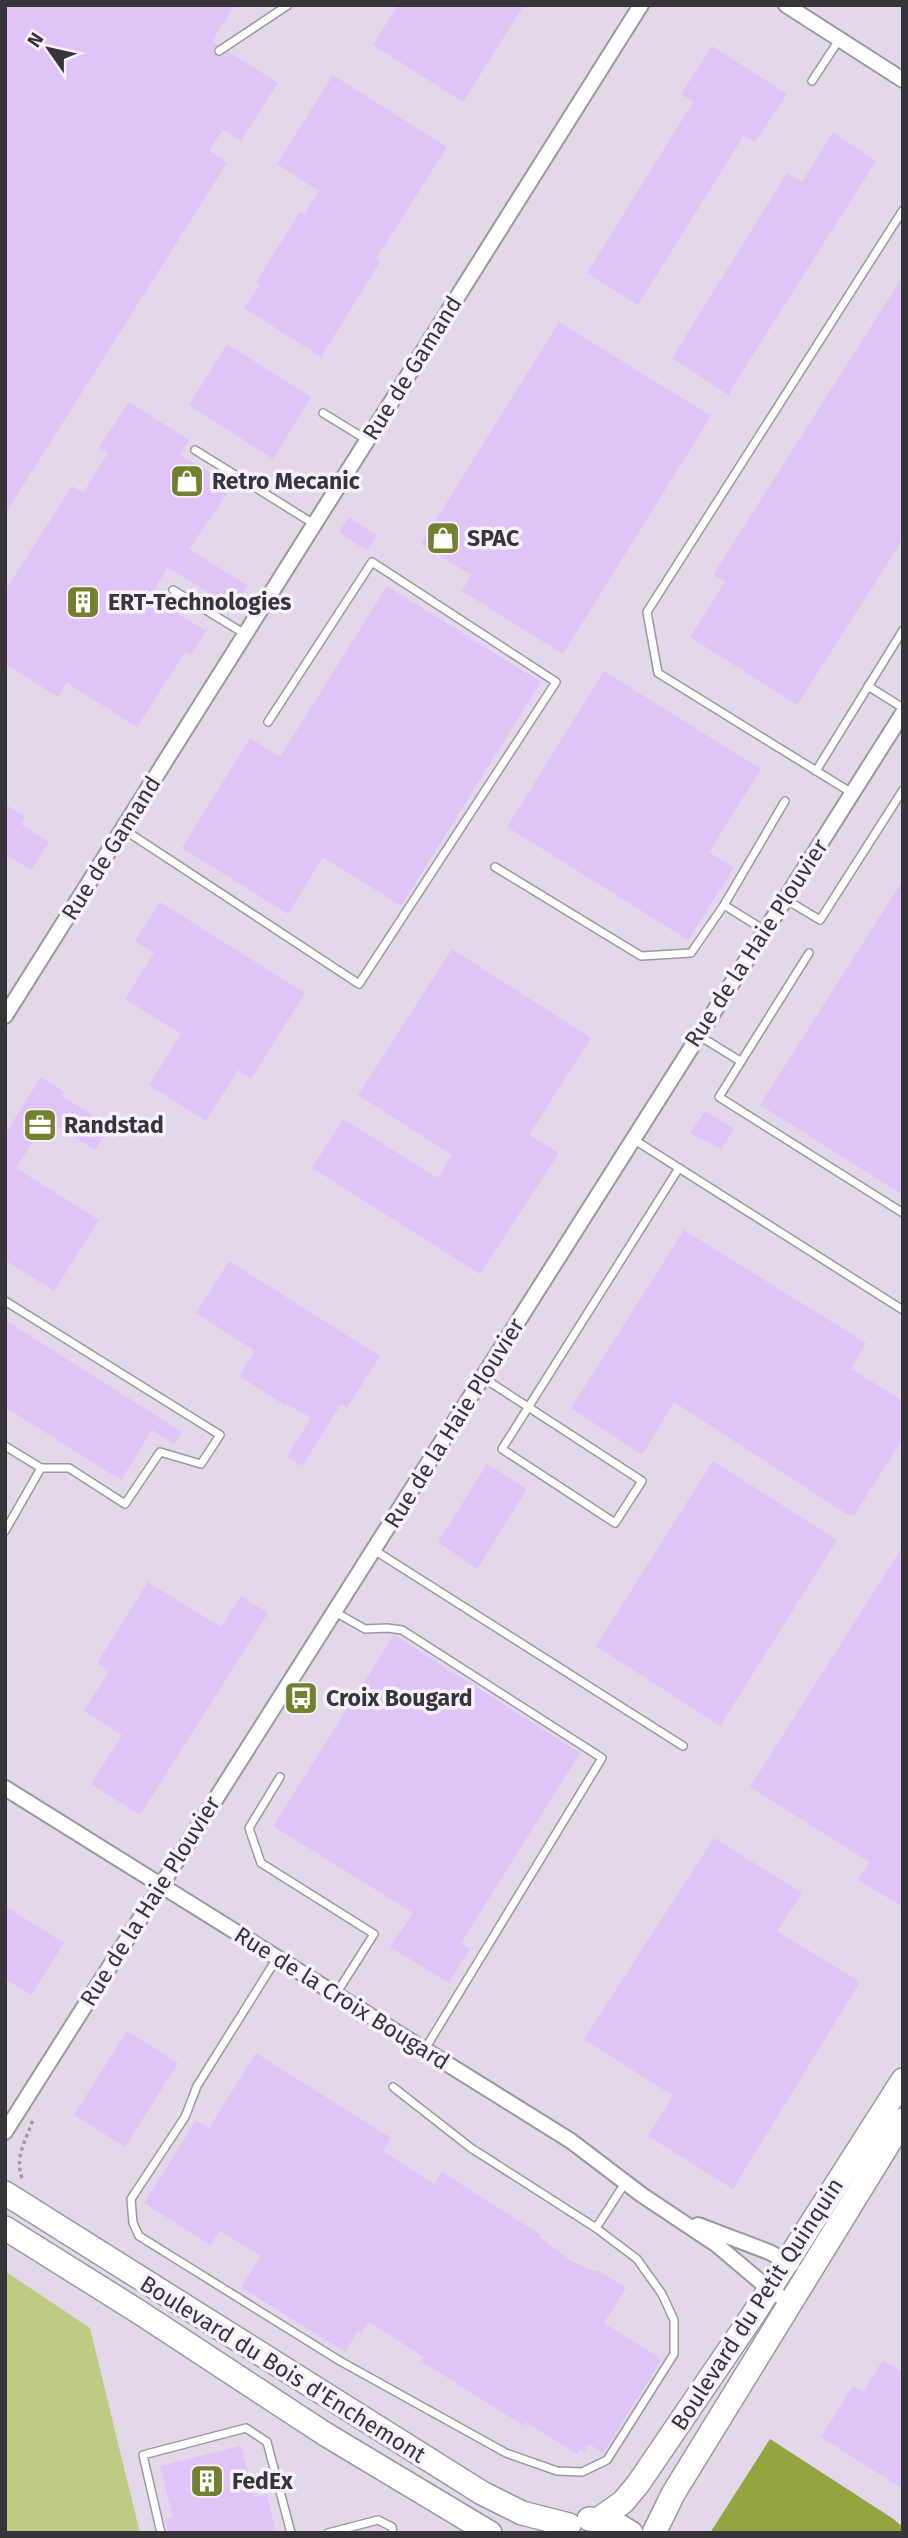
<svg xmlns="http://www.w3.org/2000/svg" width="908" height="2538" viewBox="0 0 908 2538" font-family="'Fira Sans',sans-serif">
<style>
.built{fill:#e2d8ea}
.green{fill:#bdcc82}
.water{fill:#94a540}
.building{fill:#e0c4f8}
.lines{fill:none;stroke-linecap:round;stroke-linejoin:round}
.lane-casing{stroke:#9d97a2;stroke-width:10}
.street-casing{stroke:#9d97a2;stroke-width:18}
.primary-casing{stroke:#9d97a2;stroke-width:26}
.path{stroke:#9f9aa3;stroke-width:3.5;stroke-dasharray:3.5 3.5;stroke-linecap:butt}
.lane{stroke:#fff;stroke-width:7}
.street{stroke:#fff;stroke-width:14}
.primary{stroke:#fff;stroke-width:23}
.labels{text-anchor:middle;stroke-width:7;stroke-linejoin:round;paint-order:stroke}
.street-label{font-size:23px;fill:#373539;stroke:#f7f1fd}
.poi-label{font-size:23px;font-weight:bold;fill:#373539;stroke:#f7f1fd;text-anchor:start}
</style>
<rect width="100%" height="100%" fill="#eae4f0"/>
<path class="built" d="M5 5H903V2533H140L90 2328 5 2271Z"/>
<path class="green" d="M5 2271 90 2328 140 2533H5Z"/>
<path class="water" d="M770 2439 892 2518 903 2527V2533H710Z"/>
<g class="building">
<path d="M5 5H235L212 41 218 45 213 49 214 54 220 57 229 52 278 83 241 141 223 130 209 150 227 163 5 514Z"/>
<path d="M398 5H524L463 102 373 45Z"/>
<path d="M712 46 787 94 755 142 744 135 638 305 587 273 693 102 681 94Z"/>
<path d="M333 75 447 147 376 259 380 262 321 357 244 308 260 285 256 282 300 212 304 214 319 191 277 164Z"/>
<path d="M833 132 876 161 730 391V396L672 358 787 173 802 182Z"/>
<path d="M903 276V539L797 705 690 637 725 582 713 575Z"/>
<path d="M559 322 711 416 563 654 462 591 471 575 421 544Z"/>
<path d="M227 344 311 397 273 459 189 405Z"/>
<path d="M129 402 189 440 180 455 233 485 189 549 248 586 234 609 168 567 150 596 206 631 191 655 185 652 137 727 67 683 58 697 5 664V591L72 486 83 493 108 453 99 447Z"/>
<path d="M349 517 377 536 367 551 339 532Z"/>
<path d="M387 586 541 682 401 906 323 857 288 914 182 848 250 738 280 757Z"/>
<path d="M604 671 761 769 709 852 734 868 688 940 507 827Z"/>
<path d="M5 804 25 817 21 824 49 842 31 870 5 854Z"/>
<path d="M903 880V1195L760 1105Z"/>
<path d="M160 902 305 993 251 1079 238 1070 206 1121 149 1085 181 1034 125 999 154 953 135 941Z"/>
<path d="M452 949 591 1038 529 1135 559 1153 480 1274 312 1168 343 1119 438 1178 452 1155 358 1095Z"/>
<path d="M41 1077 64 1092 62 1096 110 1126 95 1150 47 1120 16 1168 99 1220 54 1291 5 1260V1134Z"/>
<path d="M705 1111 734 1129 721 1149 690 1133Z"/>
<path d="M684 1230 866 1343 851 1369 903 1401V1439L854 1515H848L674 1402 642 1455 571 1408Z"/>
<path d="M229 1261 380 1356 347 1408 341 1404 302 1466 287 1456 311 1418 287 1404 286 1406 239 1376 255 1351 196 1313Z"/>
<path d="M5 1320 182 1432 174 1444 152 1430 121 1480 5 1407Z"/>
<path d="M713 1461 837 1540 720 1726 596 1646Z"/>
<path d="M487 1464 527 1489 477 1569 438 1542Z"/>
<path d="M903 1546V1907L858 1880 869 1862 750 1787Z"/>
<path d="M148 1582 221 1627 241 1596 268 1613 140 1815 91 1784 122 1735 84 1711 109 1671 97 1663Z"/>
<path d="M394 1635 580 1753 461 1943 470 1949 449 1983 390 1947 413 1913 273 1826Z"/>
<path d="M714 1838 802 1893 777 1931 860 1982 733 2189 648 2136 673 2096 584 2039Z"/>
<path d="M5 1906 64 1943 31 1995 5 1979Z"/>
<path d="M127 2031 178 2063 125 2147 74 2115Z"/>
<path d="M256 2053 391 2138 383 2151 434 2184 442 2172 541 2235 540 2237 571 2261 595 2272 597 2270 626 2288 604 2323 660 2358 659 2360 661 2361 603 2453 589 2444 584 2452 580 2449 577 2454 526 2422 524 2426 421 2361 424 2357 369 2322 361 2333 358 2331 345 2352 241 2287 261 2256 220 2231 210 2245 144 2203 196 2120 209 2128Z"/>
<path d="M883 2360 903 2372V2489L821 2437 853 2386 863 2392Z"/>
<path d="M241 2446 254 2497 267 2494 276 2533H168L165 2519 173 2517 160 2466Z"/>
</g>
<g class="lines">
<g class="lane-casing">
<g id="lane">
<path d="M219 51 288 5"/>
<path d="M812 81 839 40"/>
<path d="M323 413 367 440"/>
<path d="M195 450 314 524"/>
<path d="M173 590 245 634"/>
<path d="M868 686 903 708"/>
<path d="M816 771 903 630"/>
<path d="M852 793 658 673 647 612 903 210"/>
<path d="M123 829 359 984 556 682 372 562 268 722"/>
<path d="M495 867 641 956 691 953 724 905 785 801"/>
<path d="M785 899 820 920 903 790"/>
<path d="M724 905 764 930"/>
<path d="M809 953 719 1097 903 1213"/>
<path d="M698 1035 740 1061"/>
<path d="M633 1139 903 1310"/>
<path d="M5 1301 220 1435 201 1464 160 1452 125 1504 69 1468H41"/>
<path d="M482 1377 642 1481 615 1523 502 1449 679 1168"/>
<path d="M5 1446 41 1468 5 1531"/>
<path d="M374 1550 683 1746"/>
<path d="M335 1612 365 1629 387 1628 402 1630 602 1758 425 2049"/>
<path d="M280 1777 249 1828 261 1863 374 1934 336 1994"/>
<path d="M277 1958 197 2086 185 2117 131 2199 133 2223 139 2236 340 2361 506 2453 557 2471 582 2472 607 2460 674 2354V2320L662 2294 637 2259 596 2228 471 2148 393 2087"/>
<path d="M596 2228 625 2183"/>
<path d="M161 2533 143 2455 246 2428 267 2442 291 2533"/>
<path d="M328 2533 378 2520 392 2527 393 2533"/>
</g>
</g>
<g class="street-casing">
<g id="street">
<path d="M786 5 903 80"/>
<path d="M5 1016 641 5"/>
<path d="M5 1788 571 2141 642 2195 717 2245 769 2289 790 2303"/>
<path d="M5 2132 903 713"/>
<path d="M698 2225 769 2252 792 2264"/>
</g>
</g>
<g class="primary-casing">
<g id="primary">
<path d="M5 2193 482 2493 522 2513 569 2525"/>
<path d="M5 2228 139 2312 325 2434 490 2533"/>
<path d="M589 2519 611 2521 631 2533"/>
<path d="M599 2519 623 2502 638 2484 753 2315 903 2080"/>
<path d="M654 2533 673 2494 903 2120"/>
</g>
</g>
<path class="path" d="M22 2178C14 2156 27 2139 33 2119"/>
<use href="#lane" class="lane"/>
<use href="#street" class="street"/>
<use href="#primary" class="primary"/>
</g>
<defs>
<g id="shop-square" transform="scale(1.75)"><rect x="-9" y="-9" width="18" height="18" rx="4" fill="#73812e" stroke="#f7f1fd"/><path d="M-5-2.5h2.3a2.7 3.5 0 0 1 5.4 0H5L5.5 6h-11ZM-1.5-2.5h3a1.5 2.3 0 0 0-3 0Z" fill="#fff"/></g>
<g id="building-square" transform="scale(1.75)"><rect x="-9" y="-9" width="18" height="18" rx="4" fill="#73812e" stroke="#f7f1fd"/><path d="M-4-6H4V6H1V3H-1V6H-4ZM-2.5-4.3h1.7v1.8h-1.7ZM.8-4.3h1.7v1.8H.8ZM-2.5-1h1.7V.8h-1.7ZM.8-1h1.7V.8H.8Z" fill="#fff"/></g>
<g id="office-square" transform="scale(1.75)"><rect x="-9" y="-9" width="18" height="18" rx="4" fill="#73812e" stroke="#f7f1fd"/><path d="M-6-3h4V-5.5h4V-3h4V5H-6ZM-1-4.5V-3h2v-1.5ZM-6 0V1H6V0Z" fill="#fff"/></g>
<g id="bus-square" transform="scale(1.75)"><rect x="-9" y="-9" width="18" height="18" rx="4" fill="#73812e" stroke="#f7f1fd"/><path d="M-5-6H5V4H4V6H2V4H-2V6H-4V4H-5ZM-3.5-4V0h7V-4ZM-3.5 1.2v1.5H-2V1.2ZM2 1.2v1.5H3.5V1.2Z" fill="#fff"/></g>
</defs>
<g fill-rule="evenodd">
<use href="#shop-square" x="187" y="481"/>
<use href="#shop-square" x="443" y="538"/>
<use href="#building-square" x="83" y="602"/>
<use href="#office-square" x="40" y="1125"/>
<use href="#bus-square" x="301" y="1698"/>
<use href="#building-square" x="207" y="2481"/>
</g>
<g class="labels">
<g class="street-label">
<text transform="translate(412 368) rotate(-58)" y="8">Rue de Gamand</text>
<text transform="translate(111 848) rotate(-58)" y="8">Rue de Gamand</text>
<text transform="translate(756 943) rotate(-57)" y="8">Rue de la Haie Plouvier</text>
<text transform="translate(454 1423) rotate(-58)" y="8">Rue de la Haie Plouvier</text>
<text transform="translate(150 1901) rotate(-58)" y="8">Rue de la Haie Plouvier</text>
<text transform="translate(342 1998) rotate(32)" y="8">Rue de la Croix Bougard</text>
<text transform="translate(757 2304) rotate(-57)" y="8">Boulevard du Petit Quinquin</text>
<text transform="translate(283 2369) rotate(32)" y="8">Boulevard du Bois d'Enchemont</text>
</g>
<g class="poi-label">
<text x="212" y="489">Retro Mecanic</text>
<text x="467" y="546">SPAC</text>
<text x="108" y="610">ERT-Technologies</text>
<text x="64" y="1133">Randstad</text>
<text x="326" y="1706">Croix Bougard</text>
<text x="232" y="2489">FedEx</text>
</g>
</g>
<rect width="908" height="2538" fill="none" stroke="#373539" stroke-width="14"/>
<g transform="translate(49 49) rotate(304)" stroke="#f7f1fd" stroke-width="5" paint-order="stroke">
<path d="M0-5L12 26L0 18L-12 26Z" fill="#373539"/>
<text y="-10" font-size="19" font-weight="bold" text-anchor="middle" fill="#373539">N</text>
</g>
</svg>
